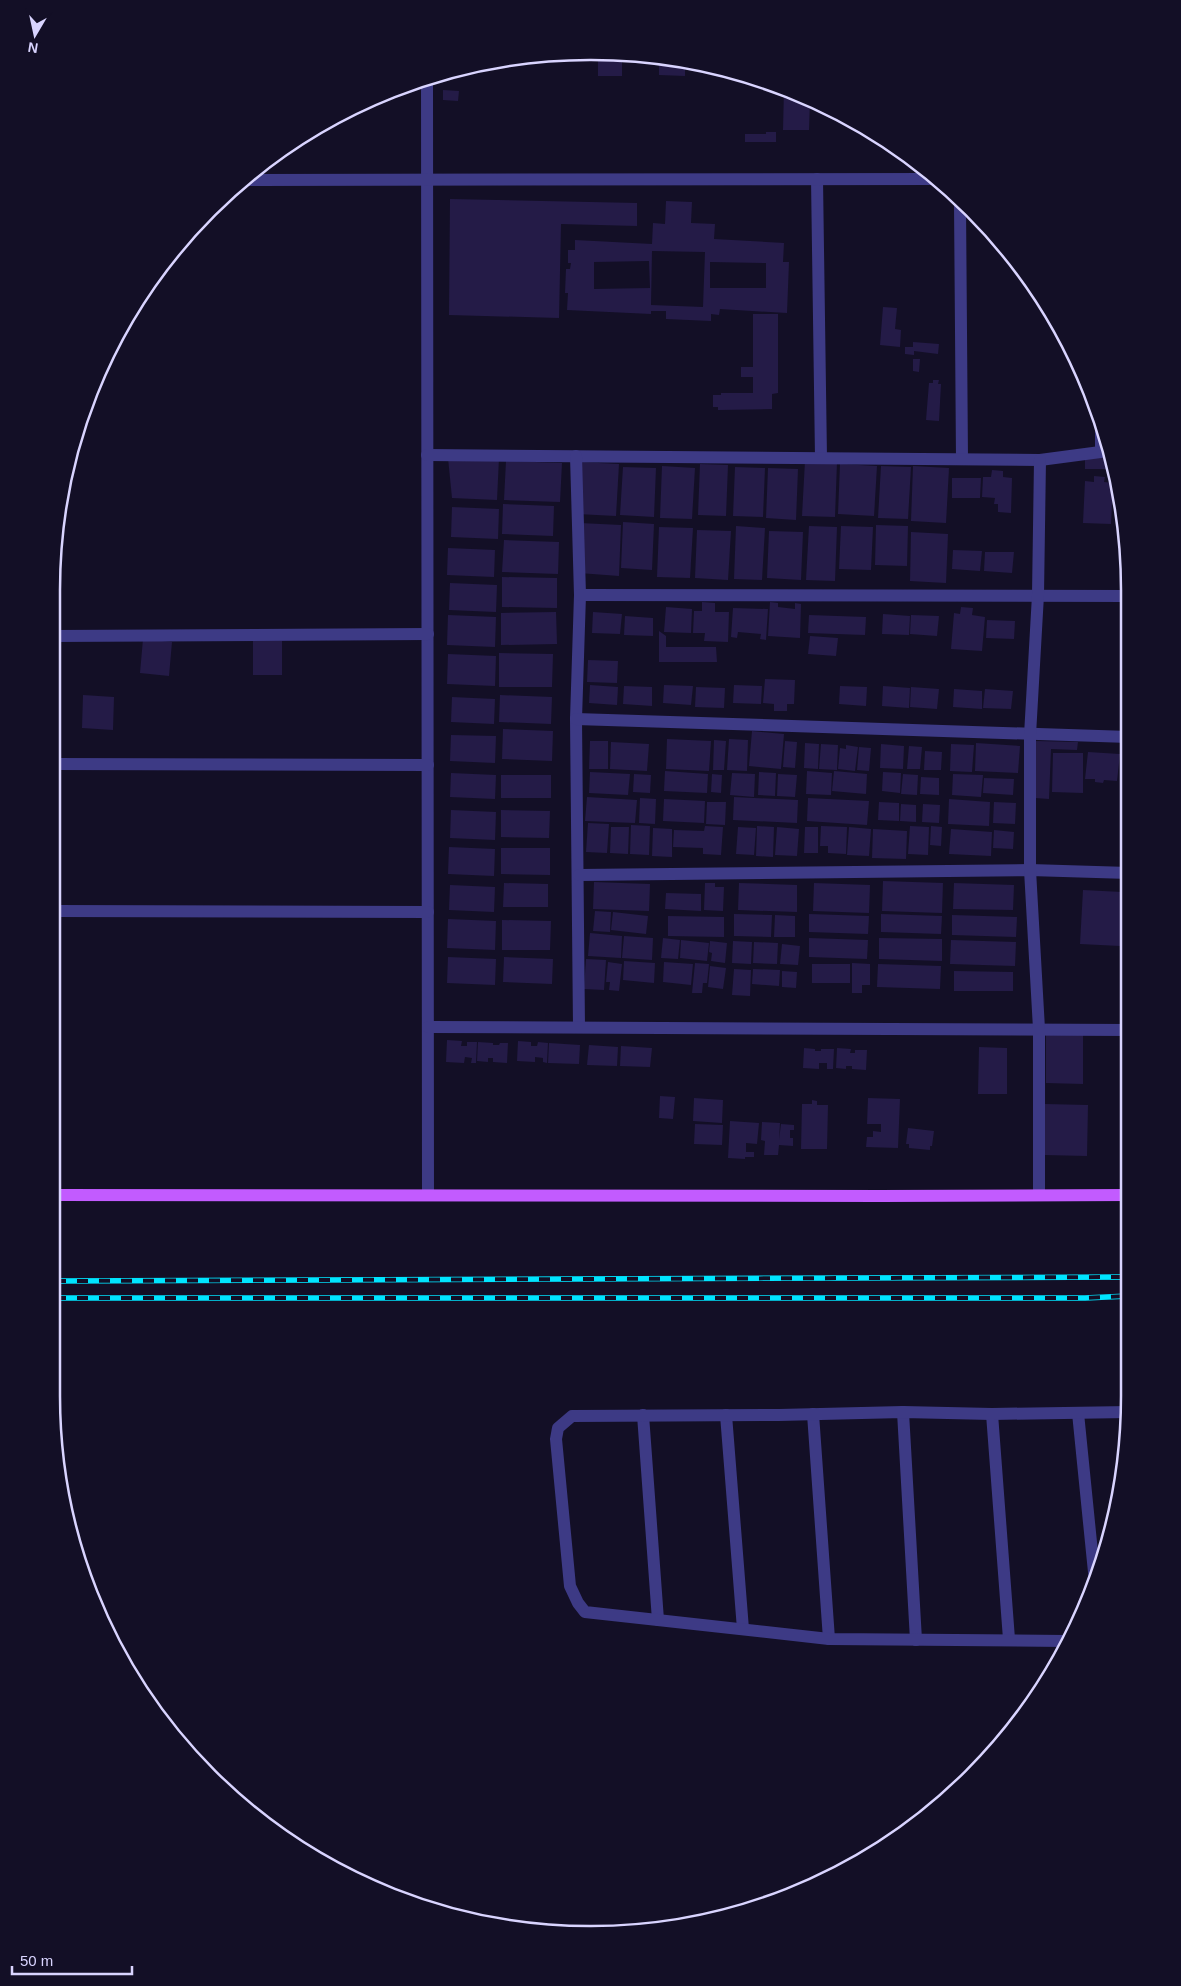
<svg xmlns="http://www.w3.org/2000/svg" width="1181" height="1986" viewBox="0 0 1181 1986" font-family="Arial,sans-serif">
<style>
.building{fill:#241b47;fill-rule:evenodd}
.lines{fill:none;stroke-linecap:round;stroke-linejoin:round}
.minor{stroke:#3d3a85;stroke-width:12}
.major{stroke:#c25bff;stroke-width:12}
.rail-casing{stroke:#00e5ff;stroke-width:5.5}
.rail{stroke:#130f26;stroke-width:4;stroke-dasharray:11;stroke-linecap:butt}
.rim{fill:none;stroke:#d9d4ff;stroke-width:2.5}
</style>
<rect width="100%" height="100%" fill="#130f26"/>
<g class="building">
<path d="M598 52 622 54V76H598Z"/>
<path d="M659 58 685 61V76L659 75Z"/>
<path d="M784 89 810 99 809 130H783Z"/>
<path d="M443 90 459 91 458 101 443 100Z"/>
<path d="M766 132H776V142H745V134H766Z"/>
<path d="M450 199 637 203V226L561 224 559 318 449 315Z"/>
<path d="M666 201 692 202 691 223 715 224 714 239 784 243 783 262H789L787 313 720 309 719 315 711 314V321L666 319V311H651V314L567 310 568 293H565L566 269H570L571 263H568V250H575V240L652 244 653 223 665 224ZM652 251 705 252 703 307 651 305ZM649 261 650 288 594 289V262ZM710 262 766 263V288H710Z"/>
<path d="M883 307 897 308 895 329 901 330 900 347 880 345Z"/>
<path d="M753 314H778V393L772 394V409L718 410V407H713V395H721V393H753V377H741V367H753Z"/>
<path d="M913 342 939 344 938 354 914 351V355L905 354V347H913Z"/>
<path d="M913 359H920L919 372 913 371Z"/>
<path d="M933 380H939L938 384H941L939 421 926 420 929 383H933Z"/>
<path d="M1085 455H1109L1111 469H1085Z"/>
<path d="M448 458H499L497 500 452 498Z"/>
<path d="M506 461 562 463 560 502 504 500Z"/>
<path d="M805 461 837 462 835 517 802 516Z"/>
<path d="M579 462 619 464 616 516 577 514Z"/>
<path d="M700 464 728 465 726 516 698 515Z"/>
<path d="M840 464 877 466 874 516 838 514Z"/>
<path d="M662 466 695 468 692 519 660 518Z"/>
<path d="M881 466 911 467 908 519 878 518Z"/>
<path d="M913 466 949 468 946 523 911 521Z"/>
<path d="M623 467 656 468 654 517 620 515Z"/>
<path d="M735 467 765 468 763 517 733 516Z"/>
<path d="M768 468 798 469 796 520 766 518Z"/>
<path d="M992 470 1003 471V477L1012 478 1011 513 998 512V504H994L995 498 982 497 983 477H991Z"/>
<path d="M1094 476 1105 477 1104 482 1113 483 1111 524 1083 523 1085 481 1094 482Z"/>
<path d="M952 478H981L980 498H952Z"/>
<path d="M503 504 554 506 553 536 502 534Z"/>
<path d="M452 507 499 509 498 539 451 537Z"/>
<path d="M623 522 654 524 652 570 621 568Z"/>
<path d="M580 523 621 525 619 576 579 573Z"/>
<path d="M876 525 908 526 907 566 875 565Z"/>
<path d="M736 526 765 528 762 580 734 579Z"/>
<path d="M809 526 837 527 835 581 806 580Z"/>
<path d="M841 526 873 527 871 570 839 569Z"/>
<path d="M659 527 693 528 690 578 657 577Z"/>
<path d="M697 530 731 531 728 580 695 578Z"/>
<path d="M769 531 803 532 801 580 767 578Z"/>
<path d="M911 532 948 534 946 583 910 581Z"/>
<path d="M504 540 559 542 558 574 502 572Z"/>
<path d="M448 548 495 550 494 577 447 575Z"/>
<path d="M953 550 982 551 980 571 952 569Z"/>
<path d="M985 552H1014L1012 573 984 571Z"/>
<path d="M502 577 557 578V608L502 607Z"/>
<path d="M450 583 497 585 496 612 449 610Z"/>
<path d="M702 602 715 603V612H729L728 642 704 641 705 633H693L694 611H702Z"/>
<path d="M770 602 778 603V607L795 609V603L801 604 800 638 768 636Z"/>
<path d="M666 607 692 609 691 633 664 632Z"/>
<path d="M961 607 973 608 972 615 985 617 982 651 951 649 954 613 960 614Z"/>
<path d="M733 608 768 609 766 640 760 639 761 634 738 632 737 638 731 637Z"/>
<path d="M556 612 557 644 501 645V613Z"/>
<path d="M593 612 622 614 620 634 592 633Z"/>
<path d="M883 614 910 616 909 635 882 634Z"/>
<path d="M448 615 496 617 495 647 447 645Z"/>
<path d="M809 615 866 617 865 635 808 633Z"/>
<path d="M911 615 939 616 937 636 910 634Z"/>
<path d="M625 616 653 618V636L624 635Z"/>
<path d="M987 620 1015 621 1014 639 986 638Z"/>
<path d="M659 631 666 636V647H716L717 662H659Z"/>
<path d="M810 636 838 638 836 656 808 654Z"/>
<path d="M143 639 172 642 169 676 140 673Z"/>
<rect x="253" y="641" width="29" height="34"/>
<path d="M499 653 553 654 552 687H499Z"/>
<path d="M448 654 496 656 495 686 447 684Z"/>
<path d="M588 660 618 661 617 683 587 682Z"/>
<path d="M765 679 795 680 794 704H787V711H774V704L763 703Z"/>
<path d="M590 685 618 687 617 705 589 703Z"/>
<path d="M664 685 693 686 691 705 663 703Z"/>
<path d="M734 685 762 686 761 704 733 703Z"/>
<path d="M624 686 652 687V706L623 704Z"/>
<path d="M840 686 867 687 866 706 839 704Z"/>
<path d="M883 686 910 688 909 708 882 706Z"/>
<path d="M696 687 725 688 724 708 695 707Z"/>
<path d="M911 687 939 689 937 709 910 707Z"/>
<path d="M954 689 982 691V709L953 707Z"/>
<path d="M985 689 1013 691 1011 709 983 708Z"/>
<path d="M83 695 114 697 113 730 82 728Z"/>
<path d="M500 695 552 697 551 724 499 722Z"/>
<path d="M452 697 495 699 494 724 451 722Z"/>
<path d="M503 729 553 731 552 761 502 759Z"/>
<path d="M752 731 784 734 781 769 749 766Z"/>
<path d="M451 735 496 736 495 763 450 761Z"/>
<path d="M667 739 711 741 709 771 666 769Z"/>
<path d="M729 739 748 740 747 771 727 770Z"/>
<path d="M714 740 726 741 724 770H713Z"/>
<path d="M590 741H608V769H589Z"/>
<path d="M785 741 797 742 795 768 783 767Z"/>
<path d="M1036 741 1078 742 1077 750 1051 749 1049 799 1035 798Z"/>
<path d="M611 742 649 744 647 771 610 769Z"/>
<path d="M805 743 819 744 818 769 804 768Z"/>
<path d="M976 743 1020 746 1018 773 975 771Z"/>
<path d="M821 744 838 745 837 770 819 769Z"/>
<path d="M881 744 904 746 903 769 880 768Z"/>
<path d="M951 744 974 745 972 772 950 771Z"/>
<path d="M846 745 858 747 855 771 838 769 840 748 846 749Z"/>
<path d="M909 746 922 747 920 769H907Z"/>
<path d="M859 747 871 748 869 771 857 770Z"/>
<path d="M925 751 942 752 941 770H924Z"/>
<path d="M1088 752 1120 754 1117 781 1104 780 1103 783 1095 782V779H1085Z"/>
<path d="M1053 753H1083V793L1052 792Z"/>
<path d="M665 771 708 774 707 793 664 791Z"/>
<path d="M807 771 832 773 831 795 806 794Z"/>
<path d="M834 771 867 774 866 794 832 791Z"/>
<path d="M590 772 630 774 628 795 589 793Z"/>
<path d="M759 772 776 773 775 796 758 795Z"/>
<path d="M883 772 901 773 900 793 882 791Z"/>
<path d="M451 773 496 775 495 799 450 797Z"/>
<path d="M732 773 755 774 754 797 730 795Z"/>
<path d="M634 774 651 775 650 793 633 792Z"/>
<path d="M712 774 722 775 721 793 711 792Z"/>
<path d="M778 774 797 775 795 797 777 796Z"/>
<path d="M903 774 918 775 917 795 901 794Z"/>
<path d="M953 774 983 775 981 797 952 795Z"/>
<rect x="501" y="775" width="50" height="23"/>
<path d="M921 777 939 778V795L920 794Z"/>
<path d="M984 778 1014 779 1013 795 983 793Z"/>
<path d="M587 797 637 800 635 823 585 821Z"/>
<path d="M734 797 798 800 797 823 733 820Z"/>
<path d="M640 798 656 799 655 824 639 823Z"/>
<path d="M808 798 869 801 867 825 807 821Z"/>
<path d="M664 799 705 801 704 823 663 821Z"/>
<path d="M949 799 990 802 989 826 948 824Z"/>
<path d="M707 802H726L725 825 706 824Z"/>
<path d="M879 802 899 803V821L878 820Z"/>
<path d="M994 802 1016 803 1015 824 993 823Z"/>
<path d="M901 804 916 805V822L900 821Z"/>
<path d="M923 804 940 805 939 823 922 822Z"/>
<path d="M451 810 496 812 495 840 450 838Z"/>
<path d="M501 810 550 811 549 838 501 837Z"/>
<path d="M588 823 609 824 607 853 586 852Z"/>
<path d="M631 825 650 826 649 855 630 854Z"/>
<path d="M705 826 723 827 721 855 703 854V848L673 847 674 830 704 831Z"/>
<path d="M757 826 774 827 773 857 756 856Z"/>
<path d="M821 826 847 827 846 854 828 853V846H820Z"/>
<path d="M910 826 929 827 928 855 908 854Z"/>
<path d="M931 826 942 827 941 846 930 845Z"/>
<path d="M611 827H629L628 854 610 853Z"/>
<path d="M738 827 756 828 754 855 736 854Z"/>
<path d="M777 827 799 829 797 856 775 855Z"/>
<path d="M805 827H818V853H804Z"/>
<path d="M849 827 871 829 869 856 847 855Z"/>
<path d="M653 828 672 829V857L652 856Z"/>
<path d="M873 829 907 831 906 859 872 858Z"/>
<path d="M951 829 992 832 991 856 949 854Z"/>
<path d="M994 830 1014 832 1013 849 993 848Z"/>
<path d="M449 847 495 849 494 876 448 874Z"/>
<path d="M501 848H550V875L501 874Z"/>
<path d="M883 881 943 883 942 913 882 911Z"/>
<path d="M594 882 650 884 649 911 593 909Z"/>
<path d="M504 883 548 884V907H503Z"/>
<path d="M705 883H715V887H724L723 911 704 910Z"/>
<path d="M739 883 797 885V912L738 910Z"/>
<path d="M814 883 870 885 869 913 813 911Z"/>
<path d="M954 883 1014 885 1013 910 953 909Z"/>
<path d="M450 885 495 887 494 912 449 910Z"/>
<path d="M1083 890 1122 892 1120 946 1080 944Z"/>
<path d="M666 893 701 894V911L665 909Z"/>
<path d="M595 911 611 912 610 932 593 931Z"/>
<path d="M613 912 648 916 646 934 611 930Z"/>
<path d="M734 914 772 915 771 937 734 936Z"/>
<path d="M809 914 869 916 868 934 809 932Z"/>
<path d="M881 914 942 916 941 934 881 932Z"/>
<path d="M775 915 795 916V937H774Z"/>
<path d="M952 915 1017 917 1016 937 952 935Z"/>
<path d="M668 916 724 917V937L668 936Z"/>
<path d="M448 919 496 921 495 950 447 948Z"/>
<path d="M502 920 551 921 550 950H502Z"/>
<path d="M590 933 622 936 621 958 588 956Z"/>
<path d="M624 936 653 938 652 960 622 958Z"/>
<path d="M663 938 680 940 678 959 661 958Z"/>
<path d="M809 938 868 940 867 959 809 957Z"/>
<path d="M879 938 942 939V961L879 959Z"/>
<path d="M681 940 709 943 707 961 680 958Z"/>
<path d="M951 940 1016 942 1015 966 950 964Z"/>
<path d="M710 941 727 943 725 963 711 961 712 953 709 952Z"/>
<path d="M733 941 752 942 751 964 732 963Z"/>
<path d="M754 942 778 943 777 964 753 963Z"/>
<path d="M782 944 800 946 798 965 780 964Z"/>
<path d="M1125 944H1129V1000L1123 999Z"/>
<path d="M448 957 496 959 495 985 447 983Z"/>
<path d="M504 957 553 959 552 984 503 982Z"/>
<path d="M586 959 606 960 604 990 584 989Z"/>
<path d="M624 961 655 963 654 983 623 980Z"/>
<path d="M608 962 622 964 619 991 609 990 610 982H606Z"/>
<path d="M664 962 693 964 691 985 663 982Z"/>
<path d="M695 963 709 964 707 983H703L702 993H692Z"/>
<path d="M852 963 870 964V985H862V993H852Z"/>
<rect x="812" y="964" width="38" height="19"/>
<path d="M878 964 941 966 940 989 877 987Z"/>
<path d="M710 966 726 968 723 989 708 987Z"/>
<path d="M734 969 751 970 750 996 732 995Z"/>
<path d="M753 969 780 970 779 986 752 984Z"/>
<path d="M782 971 797 972 796 988 782 987Z"/>
<path d="M954 971 1013 972V991H954Z"/>
<path d="M1046 1034H1083V1084L1046 1083Z"/>
<path d="M447 1040 462 1041 461 1046H467V1042H477L476 1063H471L472 1058 465 1057 464 1063 446 1062Z"/>
<path d="M518 1041 531 1042V1046H537L538 1042 548 1043 547 1063 543 1062V1058L535 1057V1062L517 1061Z"/>
<path d="M478 1042 493 1043V1045H499L500 1043H508L507 1063 493 1062V1058H488V1062L477 1061Z"/>
<path d="M549 1043 580 1045 579 1064 548 1063Z"/>
<path d="M589 1045 618 1047 617 1066 587 1065Z"/>
<path d="M621 1046 652 1048 650 1067 620 1066Z"/>
<path d="M979 1047 1007 1048V1094H978Z"/>
<path d="M804 1048 815 1049V1051H821V1049H834L833 1069H827V1063H819V1069L803 1068Z"/>
<path d="M837 1048 851 1049 850 1053H855V1050H867L866 1070 852 1069V1066H846V1069L836 1068Z"/>
<path d="M660 1096 675 1097 673 1119 659 1118Z"/>
<path d="M694 1098 723 1100 722 1123 693 1121Z"/>
<path d="M868 1098 900 1099 898 1148 866 1147 867 1137H873V1131L881 1132V1124H867Z"/>
<path d="M812 1100 817 1101V1105H828L827 1149H801L802 1104H812Z"/>
<path d="M1045 1104 1088 1105 1087 1156 1044 1155Z"/>
<path d="M730 1121 759 1123 757 1144 746 1143V1152H754V1157H745V1159L728 1158Z"/>
<path d="M762 1122 780 1123 779 1140 781 1124 794 1125V1130H790V1138H793V1146L779 1145 778 1155H764L765 1141 761 1140Z"/>
<path d="M695 1124 723 1125 722 1145 694 1144Z"/>
<path d="M908 1128 934 1131 932 1146H930V1150L909 1148V1144H906Z"/>
</g>
<g class="lines">
<g class="minor">
<path d="M427 79 428 1195"/>
<path d="M817 179 821 458"/>
<path d="M245 180 933 179"/>
<path d="M960 203 962 459"/>
<path d="M1101 416V451"/>
<path d="M427 455 1040 460 1108 451"/>
<path d="M576 456 580 595 576 719 579 1027"/>
<path d="M580 595 1129 596"/>
<path d="M53 636 428 634"/>
<path d="M576 719 1129 737"/>
<path d="M53 764 428 765"/>
<path d="M579 875 1030 870 1129 873"/>
<path d="M54 911 428 912"/>
<path d="M428 1027 1129 1030"/>
<path d="M1039 1195V1029L1030 870V735L1038 595 1040 460"/>
<path d="M903 1412 916 1640"/>
<path d="M1078 1413 1095 1582"/>
<path d="M813 1414 829 1639"/>
<path d="M992 1414 1009 1639"/>
<path d="M643 1415 658 1620"/>
<path d="M726 1415 743 1629"/>
<path d="M1066 1641 829 1639 585 1612 578 1603 570 1586 556 1439 558 1428 572 1416 779 1415 903 1412 992 1414 1129 1412"/>
</g>
<path class="major" d="M55 1195 880 1196 1129 1195"/>
<g class="rail-casing">
<g id="rail">
<path d="M55 1281 1129 1277"/>
<path d="M55 1298H1085L1129 1296"/>
</g>
</g>
<use href="#rail" class="rail"/>
</g>
<path d="M0 0H1181V1986H0ZM590 60H591A530 530 0 0 1 1121 590V1396A530 530 0 0 1 591 1926H590A530 530 0 0 1 60 1396V590A530 530 0 0 1 590 60Z" fill="#130f26" fill-rule="evenodd"/>
<path class="rim" d="M590 60H591A530 530 0 0 1 1121 590V1396A530 530 0 0 1 591 1926H590A530 530 0 0 1 60 1396V590A530 530 0 0 1 590 60Z"/>
<g transform="translate(35 35) rotate(189)" stroke="#130f26" stroke-width="4" paint-order="stroke">
<path d="M0-4L9 19L0 12L-9 19Z" fill="#d9d4ff"/>
<text y="-8" font-size="14" font-weight="bold" text-anchor="middle" fill="#d9d4ff">N</text>
</g>
<path d="M12 1966v8h120v-8" fill="none" stroke="#d9d4ff" stroke-width="2.5"/>
<text x="20" y="1966" font-size="15" fill="#d9d4ff" stroke="#130f26" stroke-width="4" paint-order="stroke">50 m</text>
</svg>
